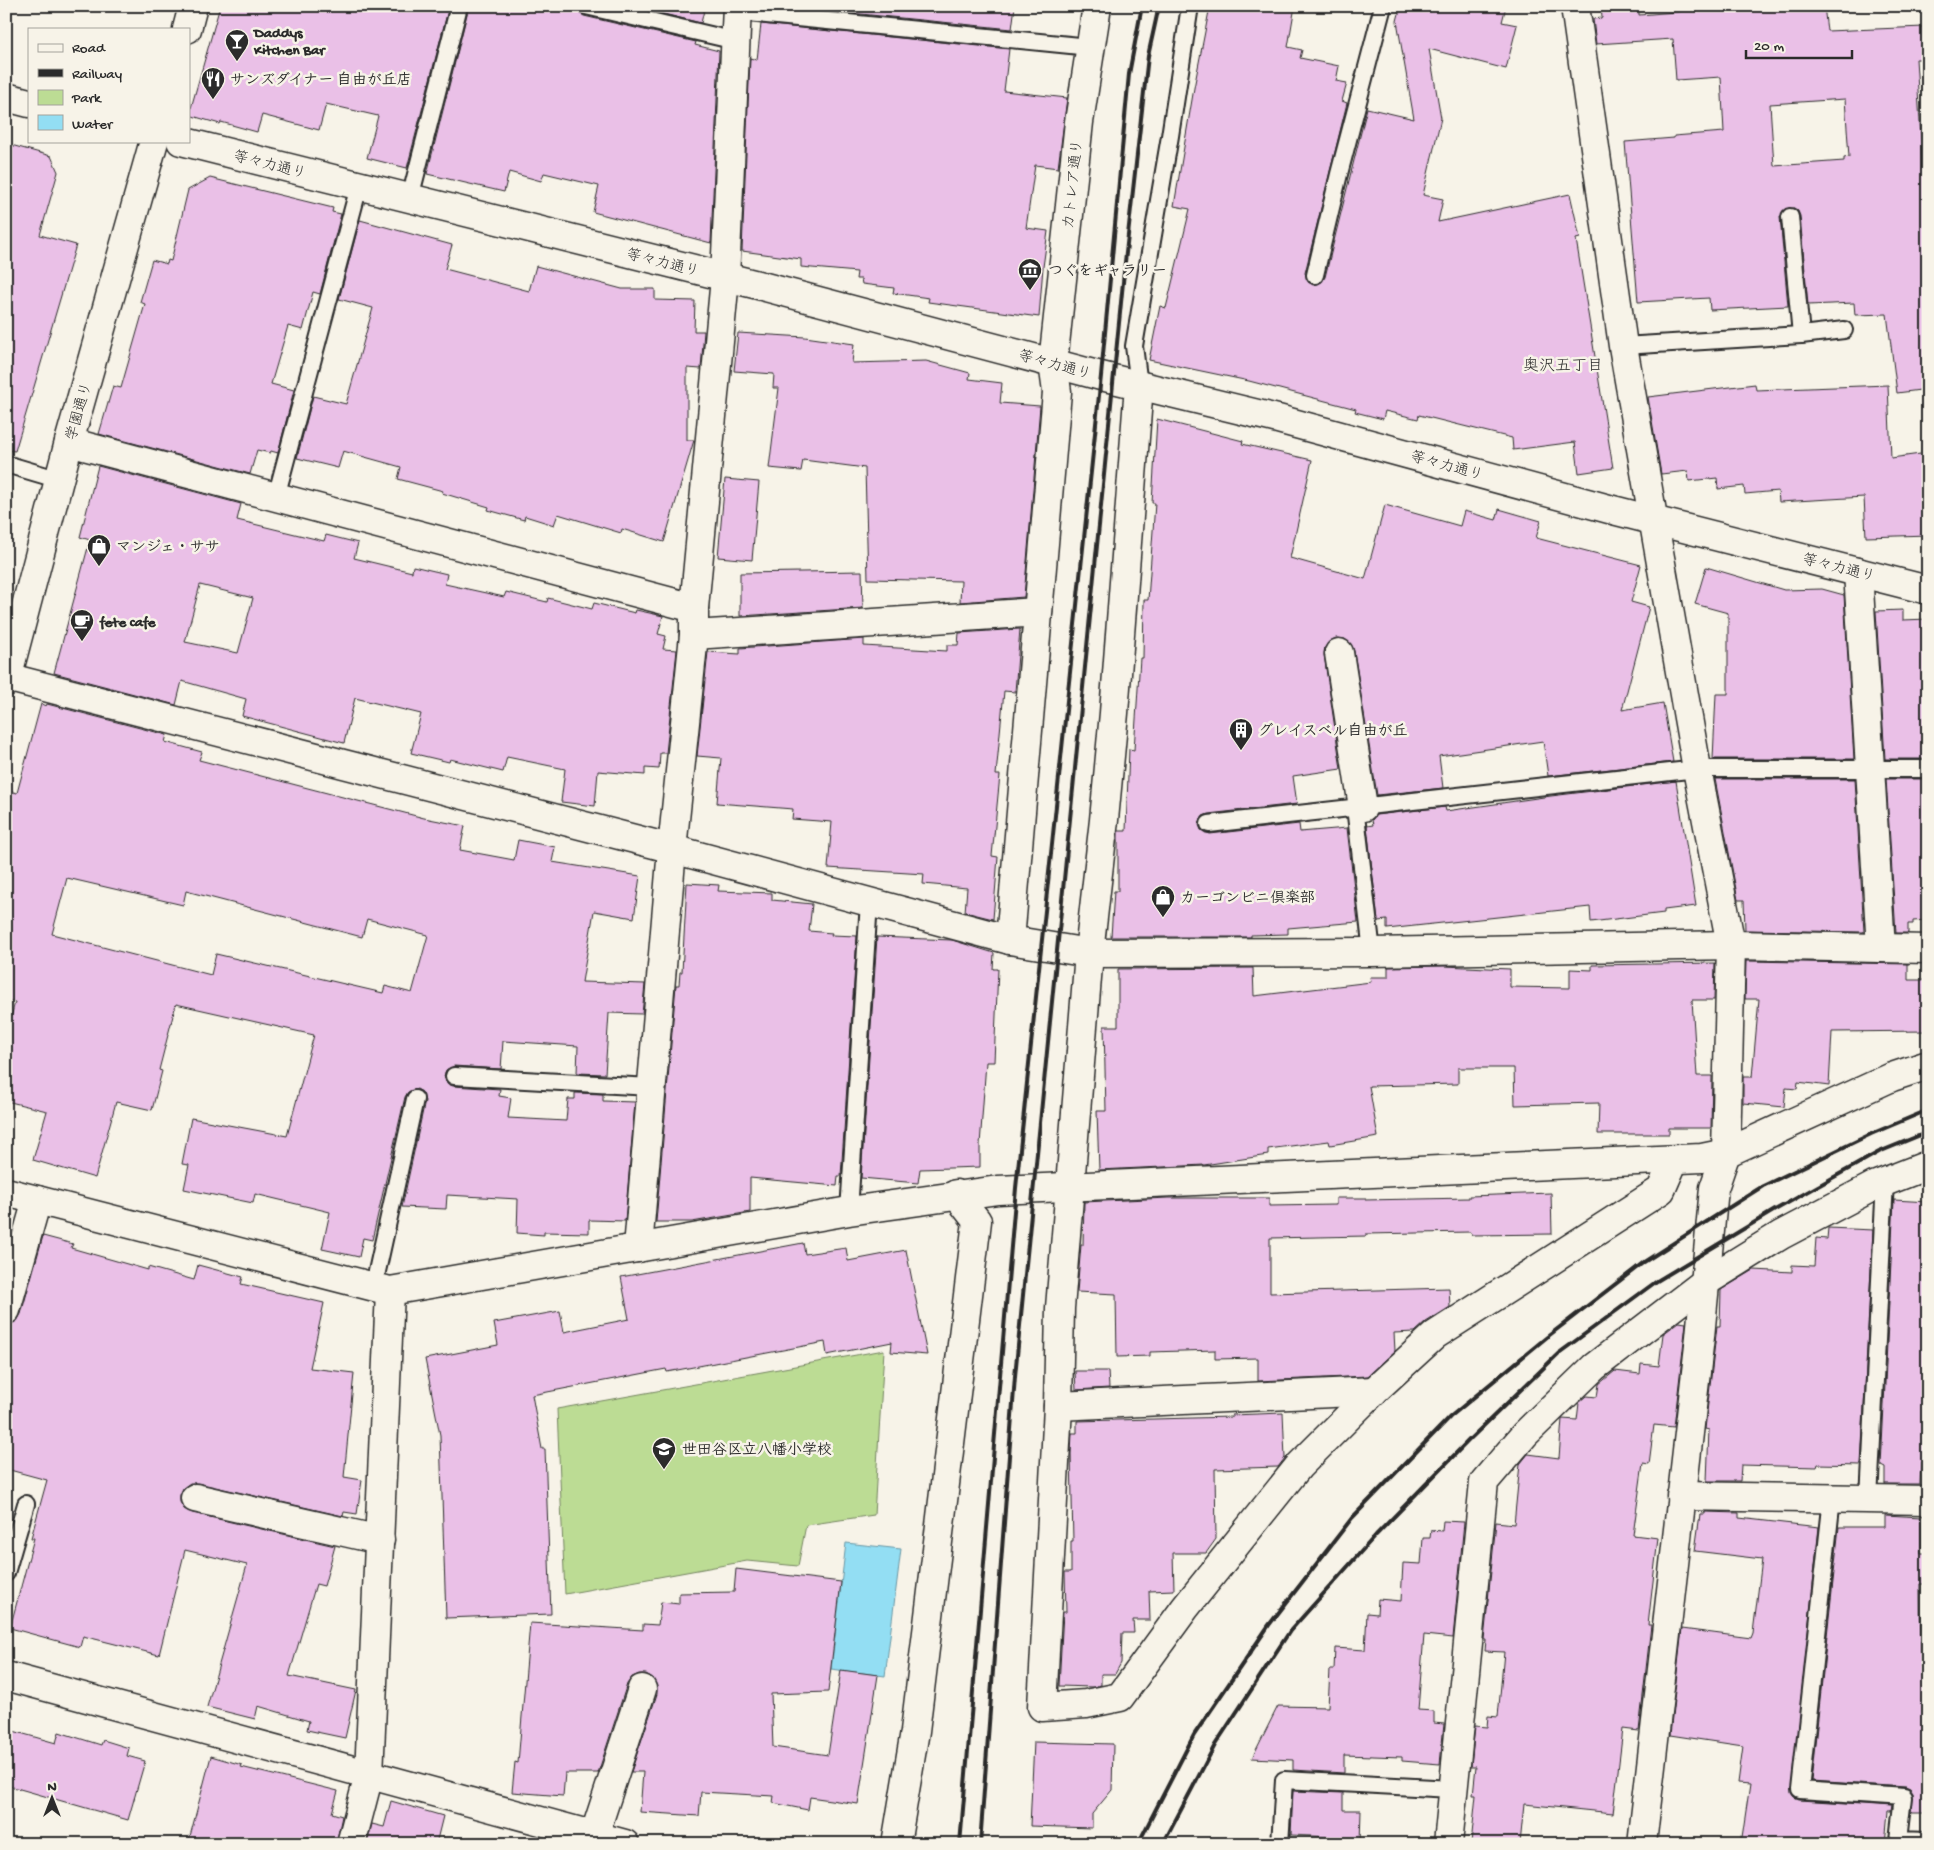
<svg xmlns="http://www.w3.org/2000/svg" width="1934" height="1850" viewBox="0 0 1934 1850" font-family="'Gochi Hand','Klee One',sans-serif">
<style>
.green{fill:#bcdc94;stroke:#748460}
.water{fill:#93def3;stroke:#6996a3}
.building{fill:#eac0e7;stroke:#2b2b2b;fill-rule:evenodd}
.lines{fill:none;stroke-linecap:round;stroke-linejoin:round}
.service-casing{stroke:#2b2b2b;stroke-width:20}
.minor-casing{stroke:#2b2b2b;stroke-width:31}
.tertiary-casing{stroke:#2b2b2b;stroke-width:31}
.service{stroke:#f7f3e8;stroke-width:16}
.minor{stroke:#f7f3e8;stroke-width:28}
.tertiary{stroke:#f7f3e8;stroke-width:28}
.rail{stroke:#2b2b2b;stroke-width:4}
.labels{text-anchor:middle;stroke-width:5;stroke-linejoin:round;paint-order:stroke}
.poi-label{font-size:15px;font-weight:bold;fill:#2b2b2b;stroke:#f7f3e8;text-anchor:start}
.street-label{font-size:15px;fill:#2b2b2b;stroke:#f7f3e8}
.neighbourhood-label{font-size:16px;fill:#2b2b2b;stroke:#f7f3e8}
</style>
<rect width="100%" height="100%" fill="#f7f3e8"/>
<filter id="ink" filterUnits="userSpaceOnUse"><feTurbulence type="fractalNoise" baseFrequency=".02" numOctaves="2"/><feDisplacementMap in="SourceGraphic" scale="10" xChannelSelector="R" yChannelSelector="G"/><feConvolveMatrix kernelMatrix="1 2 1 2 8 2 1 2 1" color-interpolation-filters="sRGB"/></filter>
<g filter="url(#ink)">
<path class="green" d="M884 1350 874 1515 806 1525 798 1566 747 1561 565 1594 557 1409Z"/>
<path class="water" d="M846 1543 901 1549 885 1676 831 1669Z"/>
<g class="building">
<path d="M220 6H449L407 168 367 158 378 116 326 104 319 130 262 115 257 132 221 122 220 124 189 115Z"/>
<path d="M469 6H576L579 13 584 16 696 42 695 45 719 51 711 243 593 212 599 186 544 173 541 181 509 172 504 192 427 174Z"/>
<path d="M631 6H705L701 23Z"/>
<path d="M780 6H1015L1012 29Z"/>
<path d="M1210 6H1295L1288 47 1302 50 1300 58 1339 66 1336 81 1347 83 1342 101 1347 103 1305 273 1308 282 1313 285 1322 282 1325 277 1367 108 1414 119 1397 21 1401 6H1506L1502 22 1517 25 1506 69 1429 49 1441 118 1423 195 1443 199 1438 222 1570 194 1580 238 1576 239 1613 468 1579 473 1575 442 1513 450 1512 438 1419 415 1418 419 1385 411 1383 419 1355 412 1356 409 1249 381 1149 360 1160 306 1166 308 1190 209 1174 206 1194 88Z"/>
<path d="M1601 6H1639V15L1712 9V6H1824L1827 31 1924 27 1925 59H1916L1923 170H1928V389L1897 393 1887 314 1855 315 1854 303 1808 305 1800 216 1798 211 1794 208 1785 209 1780 217 1788 306 1710 310 1709 298 1638 302 1625 142 1674 138V136L1724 132 1721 77 1676 80 1673 39 1596 44 1593 19 1602 18ZM1845 99 1849 157 1844 158V161L1774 166 1770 104Z"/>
<path d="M761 24 1009 49 1004 91 1067 98 1058 168 1035 165 1026 228 1048 231 1043 267 1039 317 928 302 929 298 893 293 894 288 862 284 861 279H856L857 272 801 267V259L742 251 750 58 757 60Z"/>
<path d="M11 145 51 156 58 172 40 235 76 245 15 451 6 450V161Z"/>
<path d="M210 178 333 208 332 212 341 214 320 294 313 292 303 330 288 326 271 384 294 390 278 453 271 451 270 453 257 450 250 474 99 434 113 386 121 388 145 304 140 302 152 260 167 264 168 260 171 261 188 190Z"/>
<path d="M360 220 452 245 445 269 529 291 536 266 622 289H655V300L695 301 694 331H704L701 369 687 368V440H694L664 542 622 529 621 533 558 514 554 525 525 516 524 520 488 510 489 507 442 493 443 491 398 479 401 467 343 451 338 468 297 458 313 396 346 404 373 308 339 299Z"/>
<path d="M738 333 805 337 854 344 852 363 926 361 970 373 969 379 1002 383 1000 403 1040 406 1024 597 960 602 961 581 868 579 865 468 803 460 801 471 769 468 779 388H773L774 374 734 371Z"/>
<path d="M1755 384 1756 390 1888 385 1891 458 1928 453V535L1866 537 1864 497 1779 502 1778 491 1745 494 1744 486 1718 489 1717 478 1689 481 1688 471 1661 474 1648 397Z"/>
<path d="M1157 419 1243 441 1242 444 1312 460 1290 558 1365 579 1385 505 1460 526 1464 511 1496 520 1499 509 1541 521 1536 538 1641 565 1631 602 1649 607 1622 710 1663 703 1673 762 1548 776 1543 741 1439 756 1443 788 1377 795 1354 651 1351 644 1345 639 1336 638 1330 641 1325 647 1324 655 1341 769 1293 776 1297 804 1208 814 1203 816 1199 825 1201 830 1210 834 1299 824 1300 832 1347 828 1358 922 1288 928V934L1251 935V937H1111L1114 891H1118V831H1126L1129 749 1134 750 1140 658H1143L1144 600H1148L1155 503H1152Z"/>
<path d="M98 466 241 504 237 520 324 541 326 535 358 543 354 558 412 572 413 566 447 574 445 584 504 597 506 592 547 602 548 598 592 609 594 603 635 613 636 610 663 616 658 634 666 636 663 649 677 650 666 753H660L659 769 645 768V775L598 771 595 806 561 802 565 769 507 757 503 772 450 759 449 762 411 753 421 714 355 698 344 743 242 716 246 699 182 681 176 705 54 673 90 540 80 537ZM200 585 253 598 238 653 185 642Z"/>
<path d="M725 479 759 482 752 560 718 557Z"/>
<path d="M1706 567 1784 590 1822 589 1844 595 1854 759H1713L1716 694H1728V613L1695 604Z"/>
<path d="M862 571 863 608 740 616V573Z"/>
<path d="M1903 610V620L1928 619V759H1885L1876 611Z"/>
<path d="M1020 629 1015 692 1004 691 996 775H1000L992 856 998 857 993 919 965 912 967 888 923 884 924 874 828 868 832 822 792 819 793 809 717 803 721 758 697 756 708 652 740 654V648L864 639V646L947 651V645H958L959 633Z"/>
<path d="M41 704 46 706 47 704 167 735 165 742 202 752 199 760 424 818 465 826 460 850 514 860 518 840 555 847 552 862 640 876 634 918 594 911 582 982 645 984 642 1014 609 1013 605 1074 577 1073 578 1046 503 1041 501 1069 454 1066 446 1070 444 1076 448 1084 453 1086 500 1089 499 1096 511 1098 508 1118 566 1121 568 1099H575V1093L603 1094V1101L635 1102 625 1221 589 1220V1233L544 1232V1235L517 1233 518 1199 447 1195 446 1209 402 1207 425 1101 422 1092 417 1089 408 1092 405 1097 372 1240 363 1238 359 1257 322 1249 330 1212 255 1194 253 1203 184 1189 189 1165 182 1164 191 1118 287 1136 314 1035 176 1004 159 1070 162 1071 152 1110 116 1102 95 1178 33 1160 47 1111 6 1101V1036L15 1002 6 1000V790L17 793ZM67 878 183 905 186 891 362 937 367 919 428 935 412 993 385 986 383 993 216 954 211 975 52 934Z"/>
<path d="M1715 779H1855L1864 932 1745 930 1744 900H1738Z"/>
<path d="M1886 779H1928V920L1913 921V924H1908V933H1896Z"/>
<path d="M1676 781 1696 906 1664 910V913L1591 922 1590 907 1387 929V920L1378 921 1367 826 1373 825 1372 820 1376 815 1445 807 1446 811 1551 796Z"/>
<path d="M687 883 719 885 718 891 772 893V900L812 904 809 931 832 933 831 935 857 936 841 1176H838L837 1186 750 1178V1212L692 1222H656L676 985H679L680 972H682Z"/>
<path d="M877 937 952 940 994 953 993 969H998L994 1062H986L980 1145V1167L920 1169 918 1183 861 1178Z"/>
<path d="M1746 961 1908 964V980H1928V1031L1832 1032 1829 1086 1798 1082 1797 1089 1786 1088 1784 1107 1743 1103V1077H1752L1759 999H1745Z"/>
<path d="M1715 963 1714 1000H1692L1697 1076H1712L1711 1128H1669V1134H1598L1599 1103 1515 1105 1514 1068H1458V1084L1369 1086 1378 1137 1330 1145 1329 1141 1268 1149V1155L1204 1165 1099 1170 1097 1111H1106L1104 1026H1118V969L1253 968 1254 996 1371 982 1370 977H1388V967L1444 966 1510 969V987L1570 988V969L1592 970V965Z"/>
<path d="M1551 1193 1552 1234 1472 1235 1470 1232 1366 1234V1236L1270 1238V1293L1449 1288 1450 1307 1426 1322 1415 1332 1394 1333 1395 1351 1368 1376 1258 1381V1358L1215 1359V1350L1150 1352V1356L1117 1357 1116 1294 1077 1292 1081 1245H1083L1084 1202 1168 1198H1269V1206L1336 1205V1198H1365V1200L1469 1198V1196Z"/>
<path d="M1894 1200 1928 1202V1462H1921L1920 1484H1885V1468L1881 1466Z"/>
<path d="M6 1226 13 1228 6 1252Z"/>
<path d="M1828 1228 1873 1230 1861 1465 1818 1464 1817 1467 1741 1465 1740 1481H1707L1709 1430 1705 1429 1717 1326H1720L1721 1290 1754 1270 1792 1272V1265L1814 1266 1816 1238 1827 1239Z"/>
<path d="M43 1236 73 1244 71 1248 148 1270V1267L194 1280 198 1265 243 1277 241 1284 324 1303 310 1368 354 1373 344 1477 362 1480 357 1514 344 1512 343 1516 198 1483H190L183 1488 180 1495V1502L184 1509 192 1513 335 1546 324 1586 316 1584 289 1676 356 1690 345 1738 307 1730 309 1721 258 1706 255 1719 207 1707 247 1565 185 1550 159 1655 83 1636 80 1647 10 1628 34 1538H31L47 1480 6 1469V1325L17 1321 21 1314Z"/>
<path d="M803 1243 805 1254 846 1248 848 1261 906 1250 927 1355 891 1352 892 1342 827 1355 825 1342 667 1372 666 1369 532 1395 542 1449H545L551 1614 446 1618 440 1435 425 1359 498 1345 494 1323 560 1311 564 1332 629 1319 621 1277Z"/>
<path d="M1679 1322 1686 1323 1674 1427 1654 1425 1649 1464 1643 1463 1633 1535 1658 1538 1648 1625H1651L1639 1731 1623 1729 1613 1813 1524 1804 1520 1844H1471L1476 1795H1473L1476 1766H1471L1475 1726 1487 1727 1488 1716 1498 1717 1504 1652 1485 1651 1486 1640H1484L1496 1522 1514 1524 1520 1464 1528 1454 1559 1458 1562 1419 1577 1420 1579 1403 1587 1396 1597 1397 1599 1384 1615 1371 1640 1374 1641 1364 1659 1366 1663 1334Z"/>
<path d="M1075 1371H1108L1109 1388 1076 1390Z"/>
<path d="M1283 1413 1285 1458 1278 1467 1215 1469 1216 1539 1206 1553H1173L1174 1590 1149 1591 1150 1620H1133L1134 1633H1122L1121 1663 1115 1674H1101V1685L1093 1687 1059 1686 1063 1612H1066L1065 1572H1071V1541H1073L1071 1454 1072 1433H1077V1421L1232 1417V1415Z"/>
<path d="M1705 1512 1739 1513V1518L1819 1527 1791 1794 1794 1798 1799 1800 1893 1806 1892 1812H1889L1886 1844H1741L1750 1784 1738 1783 1743 1746 1670 1735 1682 1629 1751 1638 1753 1633 1762 1559 1695 1551 1700 1514H1705Z"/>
<path d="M1885 1515 1921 1517V1553H1928V1584H1920L1921 1667H1928V1812H1912L1913 1793 1910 1789 1905 1787 1811 1781 1839 1527H1885Z"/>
<path d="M1443 1521 1464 1522 1453 1638 1424 1635 1418 1710 1434 1711V1723L1444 1724 1440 1764 1402 1761V1757L1344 1755V1773L1293 1770V1760L1252 1758 1278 1706 1328 1707 1330 1670H1334L1335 1648 1365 1650 1367 1613 1377 1614 1378 1599 1401 1601 1403 1563 1421 1564 1423 1538H1430L1431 1530 1442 1531Z"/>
<path d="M736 1569 841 1582 828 1692 771 1694 773 1747 828 1755 841 1670 878 1675 858 1804 810 1797 808 1810 773 1803 774 1796 701 1792 699 1816 640 1812 643 1772H631L657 1694V1686L653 1678 646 1674H639L632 1677 627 1684 598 1773H565L563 1796 512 1792 515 1762 518 1763 530 1623 643 1630V1624L658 1625 661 1602 679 1604V1593L734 1592Z"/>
<path d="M6 1729 56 1743 59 1732 101 1745 103 1740 129 1748 127 1756 145 1761 128 1820 6 1785Z"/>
<path d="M1034 1742 1113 1744 1112 1790 1092 1814V1828L1030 1826Z"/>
<path d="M211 1756 242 1765 241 1767 338 1791 332 1813 342 1816 336 1844H188Z"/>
<path d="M1293 1791 1343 1793V1810H1361L1360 1844H1330V1837L1291 1835Z"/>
<path d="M391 1801 443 1816 436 1844H367L372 1824 384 1827Z"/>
</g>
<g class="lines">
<g class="service-casing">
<g id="service">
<path d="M586 6 736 41"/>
<path d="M737 12 1090 47"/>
<path d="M410 198 459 6"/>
<path d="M1790 217 1801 335"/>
<path d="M1315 275 1339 174 1383 6"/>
<path d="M1623 346 1801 335 1844 330"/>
<path d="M1139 385 1134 346 1170 136 1190 6"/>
<path d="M6 464 60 480"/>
<path d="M276 497 359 186"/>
<path d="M1355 807 1372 952"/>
<path d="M1209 824 1697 769H1928"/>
<path d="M454 1076 651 1087"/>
<path d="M849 1211 869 902"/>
<path d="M374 1285 415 1099"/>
<path d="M1832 1498 1800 1790 1904 1797 1899 1840 1928 1841"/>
<path d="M1869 1499 1885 1181"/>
<path d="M6 1573 26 1504"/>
<path d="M1280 1844 1284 1780 1452 1789"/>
</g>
</g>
<g class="minor-casing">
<g id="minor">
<path d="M1575 6 1623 346 1697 769 1731 945 1726 1153 1714 1188 1700 1337 1642 1844"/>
<path d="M1139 385 1114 713 1104 820 1089 953 1060 1308 1058 1406 1042 1707 1086 1704 1120 1697 1185 1608 1299 1466 1374 1391 1435 1335 1661 1190 1674 1160"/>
<path d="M69 442 694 608"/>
<path d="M1858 572 1881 948"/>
<path d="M694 635 1038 612"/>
<path d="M1339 653 1363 807"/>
<path d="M6 677 654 844 1010 940 1089 953 1372 952 1731 945 1928 949"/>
<path d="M1010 940 1057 392 1053 363 1079 122 1097 6"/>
<path d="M6 1192 390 1291 849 1211 998 1190 1702 1158 1726 1153 1892 1077 1928 1065"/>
<path d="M638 1248 672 849 694 635V608L725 278 737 6"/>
<path d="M6 1310 37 1200"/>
<path d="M1058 1406 1374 1391"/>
<path d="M1681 1496 1928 1500"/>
<path d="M195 1498 380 1540"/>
<path d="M6 1676 625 1844"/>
<path d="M594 1836 642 1689"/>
<path d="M351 1844 369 1775 390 1291"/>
<path d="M896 1844 915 1731 977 1221 956 1194"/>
<path d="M1448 1844 1484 1482 1525 1434 1594 1367 1705 1282 1781 1235 1874 1186 1928 1165"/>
</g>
</g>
<g class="tertiary-casing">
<g id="tertiary">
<path d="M187 29 193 6"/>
<path d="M6 97 29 103"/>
<path d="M181 141 758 285 1101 376 1278 419 1609 509 1928 590"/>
<path d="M6 682 69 442 154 141"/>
</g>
</g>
<use href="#service" class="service"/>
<use href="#minor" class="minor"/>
<use href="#tertiary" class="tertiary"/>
<g class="rail">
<path d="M960 1844 1016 1188 1101 376 1129 74 1142 6"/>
<path d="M980 1844 1015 1376 1125 262 1148 56 1159 6"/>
<path d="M1138 1844 1194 1735 1269 1625 1352 1518 1450 1417 1547 1337 1644 1262 1711 1219 1763 1186 1871 1134 1928 1110"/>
<path d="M1163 1844 1215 1745 1290 1631 1376 1535 1470 1439 1559 1353 1657 1281 1775 1210 1879 1152 1928 1132"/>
</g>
</g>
</g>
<defs>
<g id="bar-pin" transform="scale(1.25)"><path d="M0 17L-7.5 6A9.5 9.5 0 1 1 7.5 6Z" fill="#2b2b2b" stroke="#f7f3e8"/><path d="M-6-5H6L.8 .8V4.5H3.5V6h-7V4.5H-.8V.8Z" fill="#fff"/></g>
<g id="restaurant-pin" transform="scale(1.25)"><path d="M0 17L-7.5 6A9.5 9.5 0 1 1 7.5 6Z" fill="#2b2b2b" stroke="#f7f3e8"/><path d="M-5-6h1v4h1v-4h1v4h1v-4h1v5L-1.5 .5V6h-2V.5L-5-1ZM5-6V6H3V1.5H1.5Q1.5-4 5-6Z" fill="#fff"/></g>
<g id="museum-pin" transform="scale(1.25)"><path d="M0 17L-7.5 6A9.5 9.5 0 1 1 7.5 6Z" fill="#2b2b2b" stroke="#f7f3e8"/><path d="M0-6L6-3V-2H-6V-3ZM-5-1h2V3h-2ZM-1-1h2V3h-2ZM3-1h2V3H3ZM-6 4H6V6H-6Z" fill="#fff"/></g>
<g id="shop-pin" transform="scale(1.25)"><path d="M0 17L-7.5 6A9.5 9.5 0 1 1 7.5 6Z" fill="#2b2b2b" stroke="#f7f3e8"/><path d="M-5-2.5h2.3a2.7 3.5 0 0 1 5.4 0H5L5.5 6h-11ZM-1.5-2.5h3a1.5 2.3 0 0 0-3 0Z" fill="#fff"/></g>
<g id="cafe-pin" transform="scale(1.25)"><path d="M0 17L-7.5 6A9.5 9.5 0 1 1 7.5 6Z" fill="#2b2b2b" stroke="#f7f3e8"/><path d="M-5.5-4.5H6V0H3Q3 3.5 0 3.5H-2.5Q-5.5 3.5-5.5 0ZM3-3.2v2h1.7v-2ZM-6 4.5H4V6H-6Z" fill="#fff"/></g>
<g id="building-pin" transform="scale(1.25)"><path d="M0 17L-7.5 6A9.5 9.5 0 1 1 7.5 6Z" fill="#2b2b2b" stroke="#f7f3e8"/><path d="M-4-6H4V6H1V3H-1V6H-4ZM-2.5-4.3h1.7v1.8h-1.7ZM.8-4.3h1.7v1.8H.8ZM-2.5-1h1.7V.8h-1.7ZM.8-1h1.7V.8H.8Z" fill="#fff"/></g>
<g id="school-pin" transform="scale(1.25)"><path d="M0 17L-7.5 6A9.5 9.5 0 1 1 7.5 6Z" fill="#2b2b2b" stroke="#f7f3e8"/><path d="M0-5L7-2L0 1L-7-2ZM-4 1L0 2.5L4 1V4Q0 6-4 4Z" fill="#fff"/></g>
</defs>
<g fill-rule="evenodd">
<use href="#bar-pin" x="237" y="41"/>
<use href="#restaurant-pin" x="213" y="79"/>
<use href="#museum-pin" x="1030" y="270"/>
<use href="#shop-pin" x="99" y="546"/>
<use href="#cafe-pin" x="82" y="621"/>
<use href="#building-pin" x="1241" y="730"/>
<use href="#shop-pin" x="1163" y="897"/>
<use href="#school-pin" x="664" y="1449"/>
</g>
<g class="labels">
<g class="poi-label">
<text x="254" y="37">Daddys<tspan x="254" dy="17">Kitchen Bar</tspan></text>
<text x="230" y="84">サンズダイナー 自由が丘店</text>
<text x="1048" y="275">つぐをギャラリー</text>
<text x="116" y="551">マンジェ・ササ</text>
<text x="100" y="626">fete cafe</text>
<text x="1258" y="735">グレイスベル自由が丘</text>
<text x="1180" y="902">カーゴンビニ倶楽部</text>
<text x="682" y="1454">世田谷区立八幡小学校</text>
</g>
<g class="street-label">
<text transform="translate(270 164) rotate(14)" y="5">等々力通り</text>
<text transform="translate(1072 184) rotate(-84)" y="5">カトレア通り</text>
<text transform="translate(663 262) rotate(14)" y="5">等々力通り</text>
<text transform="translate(1055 364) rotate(15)" y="5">等々力通り</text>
<text transform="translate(78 411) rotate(-74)" y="5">学園通り</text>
<text transform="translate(1447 465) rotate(15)" y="5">等々力通り</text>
<text transform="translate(1839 567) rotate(14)" y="5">等々力通り</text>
</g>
<g class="neighbourhood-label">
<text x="1563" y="370">奥沢五丁目</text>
</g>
</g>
<rect width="1934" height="1850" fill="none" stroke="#f7f3e8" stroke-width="25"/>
<rect x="12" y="12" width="1909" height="1825" fill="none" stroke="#2b2b2b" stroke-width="2" filter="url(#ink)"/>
<rect x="28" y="28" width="162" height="115" fill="#f7f3e8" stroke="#a5a39c"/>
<rect x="38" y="44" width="25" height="8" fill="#f7f3e8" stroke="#a5a39c"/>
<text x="72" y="52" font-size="15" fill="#2b2b2b">Road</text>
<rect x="38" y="69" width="25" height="8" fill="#2b2b2b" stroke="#a5a39c"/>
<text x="72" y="78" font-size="15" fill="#2b2b2b">Railway</text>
<rect x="38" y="90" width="25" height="15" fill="#bcdc94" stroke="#a5a39c"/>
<text x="72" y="102" font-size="15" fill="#2b2b2b">Park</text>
<rect x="38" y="115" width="25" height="15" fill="#93def3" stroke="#a5a39c"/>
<text x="72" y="128" font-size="15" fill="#2b2b2b">Water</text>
<g transform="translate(52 1798)" stroke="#f7f3e8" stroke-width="4" paint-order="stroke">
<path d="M0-4L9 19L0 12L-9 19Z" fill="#2b2b2b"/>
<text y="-8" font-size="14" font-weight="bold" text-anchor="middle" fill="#2b2b2b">N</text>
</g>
<path d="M1746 50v8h106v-8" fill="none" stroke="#2b2b2b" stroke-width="2.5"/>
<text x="1754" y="50" font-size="15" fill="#2b2b2b" stroke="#f7f3e8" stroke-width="4" paint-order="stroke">20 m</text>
</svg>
